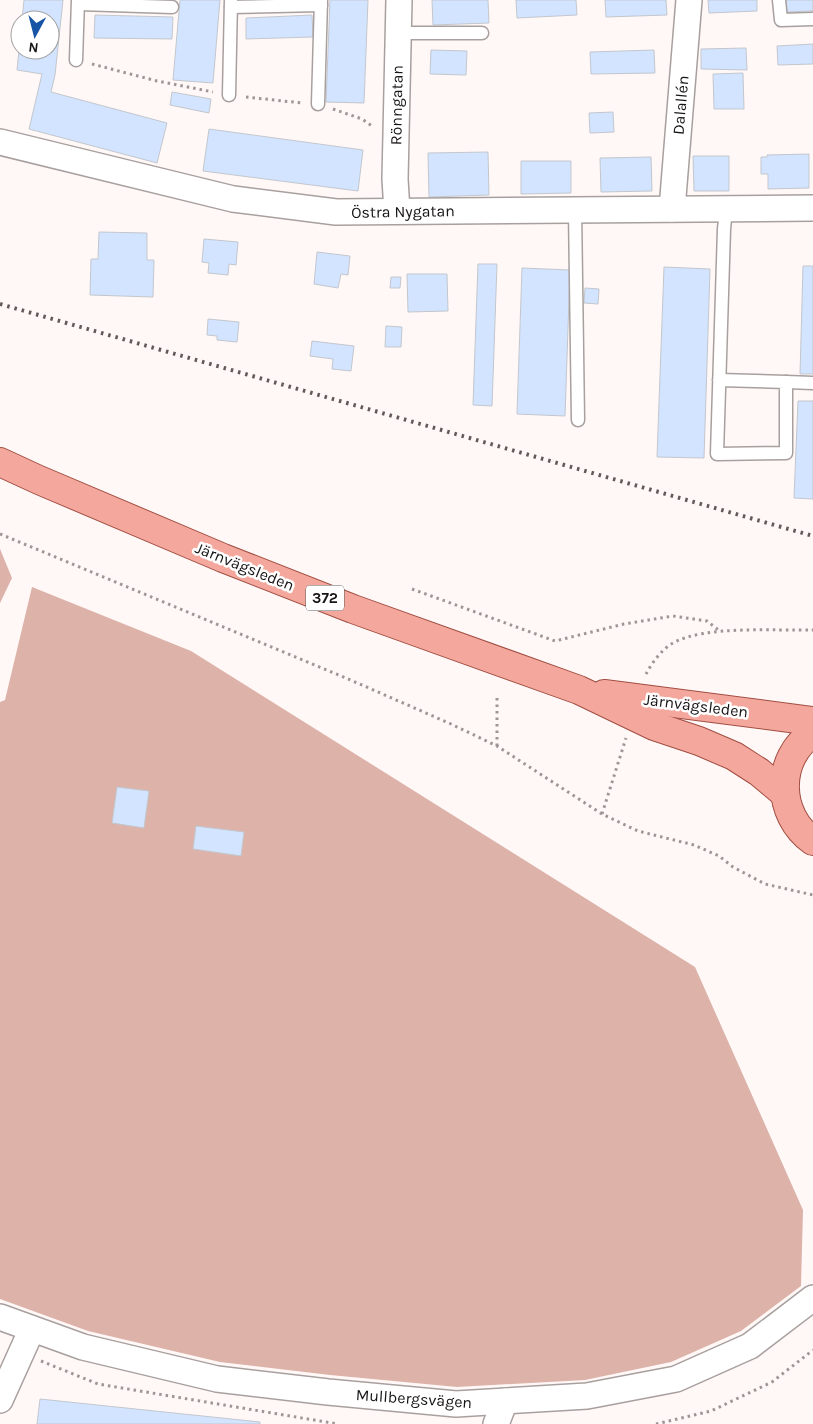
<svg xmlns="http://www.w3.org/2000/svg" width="813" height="1424" viewBox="0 0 813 1424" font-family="Karla,sans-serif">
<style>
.forest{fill:#ddb2a9}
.building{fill:#d2e4ff;stroke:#c3c7cd}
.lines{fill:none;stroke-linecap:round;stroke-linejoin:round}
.lane-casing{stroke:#a8a09f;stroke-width:15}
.street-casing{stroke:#a8a09f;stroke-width:28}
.primary-casing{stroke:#a24e42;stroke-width:30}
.path{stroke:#9c9696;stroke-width:3;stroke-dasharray:2.5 4;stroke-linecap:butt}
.lane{stroke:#fff;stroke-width:12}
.street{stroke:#fff;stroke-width:25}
.primary{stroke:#f4a89d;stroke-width:28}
.rail{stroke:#605b5b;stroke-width:4;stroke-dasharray:2.5 5;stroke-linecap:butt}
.labels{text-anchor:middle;stroke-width:5;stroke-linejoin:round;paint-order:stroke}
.shield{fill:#fff;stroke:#5d5a5a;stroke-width:1}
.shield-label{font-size:15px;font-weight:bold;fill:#171414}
.street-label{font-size:16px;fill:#171414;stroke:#fff}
</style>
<rect width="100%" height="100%" fill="#fff8f7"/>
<g class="forest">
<path d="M0 549 12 578 0 603Z"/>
<path d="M32 587 191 651 695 967 803 1210 801 1286 741 1331 671 1362 585 1380 457 1387 330 1375 220 1362 88 1331 0 1299V702L5 700Z"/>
</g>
<g class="building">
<path d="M24 0H63L55 75 51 92 167 123 157 163 29 129 42 74 17 70 20 40V50H50V20H22Z"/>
<path d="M180 0H220L213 83 173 80Z"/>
<path d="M330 0H368L364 103 326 102Z"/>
<path d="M432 0H488L489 23 433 25Z"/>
<path d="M516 0H576L577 15 517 18Z"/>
<path d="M605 0H666L667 15 606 17Z"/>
<path d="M708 0H757V11L709 13Z"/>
<path d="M786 0H813V11L786 12Z"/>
<path d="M95 15 173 17 172 39 94 38Z"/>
<path d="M312 15 313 37 246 39V18Z"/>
<path d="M813 44V64L778 65 777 46Z"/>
<path d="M746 48 747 70 701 69V49Z"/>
<path d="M431 50 467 51 466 75 430 74Z"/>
<path d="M654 50 655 73 591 74 590 52Z"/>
<path d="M743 73 744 109H714L713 74Z"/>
<path d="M172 92 211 99 209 113 170 105Z"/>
<path d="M613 112 614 132 590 133 589 113Z"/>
<path d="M209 129 363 150 358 191 203 171Z"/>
<path d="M488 152 489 195 429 197 428 153Z"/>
<path d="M809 154V188L768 189V174H761V157H767V155Z"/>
<path d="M693 156H729V191H694Z"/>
<path d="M651 157 652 191 601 192 600 158Z"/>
<path d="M521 161H571V193L521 194Z"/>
<path d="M99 232 147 233V260H154L153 297 90 295 91 259H98Z"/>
<path d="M204 239 238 242 236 265 229 264 228 275 208 273 209 263 202 262Z"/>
<path d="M317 252 350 256 348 275 341 274 338 288 314 284Z"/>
<path d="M478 264H497L492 406 473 405Z"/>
<path d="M803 266H813V374H800Z"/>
<path d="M664 267 710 269 704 458 657 457Z"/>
<path d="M522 268 570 270 565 416 517 414Z"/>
<path d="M407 274H447L448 311 408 312Z"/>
<path d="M391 277H401L400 288H390Z"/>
<path d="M585 288 599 289 598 304 584 303Z"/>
<path d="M208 319 239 322 237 342 217 340V336L207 335Z"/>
<path d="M386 326 402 327 401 347H385Z"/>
<path d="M312 341 354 346 351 371 332 369 333 359 310 356Z"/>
<path d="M798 401H813V499L794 498Z"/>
<path d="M117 787 149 791 144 828 112 823Z"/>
<path d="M196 826 244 832 241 856 193 849Z"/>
<path d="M40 1399 260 1422V1424H37Z"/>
</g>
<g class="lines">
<g class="lane-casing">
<g id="lane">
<path d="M779 0 781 20 813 19"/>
<path d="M79 4 172 7"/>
<path d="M231 7 321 5"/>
<path d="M397 33H482"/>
<path d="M76 60 78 0"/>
<path d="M229 95 231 0"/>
<path d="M318 104 321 0"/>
<path d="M575 210 578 420"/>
<path d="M719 380 786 382V453L717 454 724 229 726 209"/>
<path d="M786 382 813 383"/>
</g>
</g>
<g class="street-casing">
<g id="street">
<path d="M0 142 233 199 336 212 813 208"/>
<path d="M672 209 689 0"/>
<path d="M397 211 395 179 399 0"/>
<path d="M0 1317 83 1347 217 1379 328 1392 456 1404 587 1396 676 1379 750 1346 813 1298"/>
<path d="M0 1400 32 1329"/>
<path d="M496 1424 505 1401"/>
</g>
</g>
<g class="primary-casing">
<g id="primary">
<path d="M0 462 39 480 223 558 353 609 579 690 654 726 699 741 734 756 759 772 784 793"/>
<path d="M604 694 813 721"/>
<path d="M813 733C775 758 776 815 813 841"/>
</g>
</g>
<g class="path">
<path d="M92 64 157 81 213 92"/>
<path d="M246 97 302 103"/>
<path d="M333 109 362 119 372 126"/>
<path d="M0 534 346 678 451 724 497 746 602 814 638 831 694 845 719 856 733 867 765 884 813 895"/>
<path d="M412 589 555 641 624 624 673 616 707 621 721 632"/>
<path d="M646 674C652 663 661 650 673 643 705 625 776 631 813 630"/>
<path d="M497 746V697"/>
<path d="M602 814 626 738"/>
<path d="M41 1361 98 1384 338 1424"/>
<path d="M656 1424 711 1411 772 1382 813 1350"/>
</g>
<use href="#lane" class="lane"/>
<use href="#street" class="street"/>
<use href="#primary" class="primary"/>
<path class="rail" d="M0 304 813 536"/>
</g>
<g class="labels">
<rect class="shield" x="306" y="585.5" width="38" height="25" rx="4"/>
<g class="shield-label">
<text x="325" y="603">372</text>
</g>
<g class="street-label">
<text transform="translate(396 105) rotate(-89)" y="6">Rönngatan</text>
<text transform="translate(680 105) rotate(-85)" y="6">Dalallén</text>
<text transform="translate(403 211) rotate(-1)" y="6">Östra Nygatan</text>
<text transform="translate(245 566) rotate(22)" y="6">Järnvägsleden</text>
<text transform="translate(696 705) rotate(7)" y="6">Järnvägsleden</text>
<text transform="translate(414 1398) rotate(4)" y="6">Mullbergsvägen</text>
</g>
</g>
<g transform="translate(35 35) rotate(187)"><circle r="24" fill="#ffffff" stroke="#a2a1a1"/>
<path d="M0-4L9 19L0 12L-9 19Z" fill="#1754a5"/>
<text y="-8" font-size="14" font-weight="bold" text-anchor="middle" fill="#171414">N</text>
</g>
</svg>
